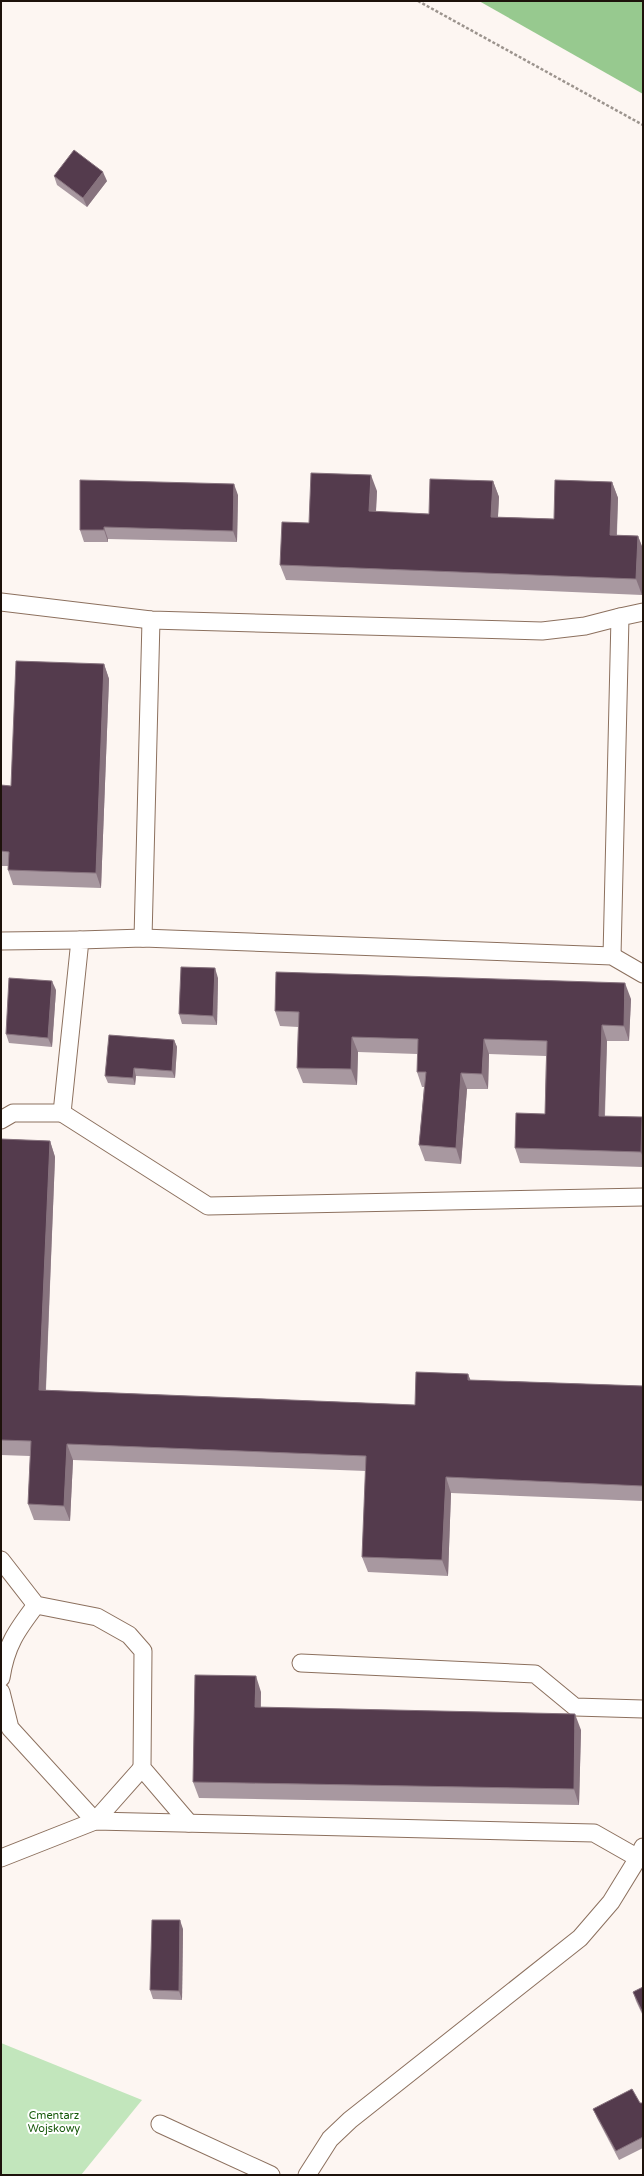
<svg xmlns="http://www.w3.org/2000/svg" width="644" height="2176" viewBox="0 0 644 2176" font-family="'Varela Round',sans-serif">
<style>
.green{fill:#c2e6bc}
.forest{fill:#97c98f}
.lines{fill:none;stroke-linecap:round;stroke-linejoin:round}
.service-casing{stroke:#8c705e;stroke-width:19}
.path{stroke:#9c948e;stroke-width:2.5;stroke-dasharray:3 2;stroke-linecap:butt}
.service{stroke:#fff;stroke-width:17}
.wall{fill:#a898a0}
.shaded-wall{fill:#87737e}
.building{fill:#543b4d;stroke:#87737e}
.labels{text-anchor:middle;stroke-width:4;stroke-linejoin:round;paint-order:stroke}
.park-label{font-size:11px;fill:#16590a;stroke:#fff}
</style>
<rect width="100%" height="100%" fill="#fdf6f2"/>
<path class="green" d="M1 2043 142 2100 81 2175H1Z"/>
<path class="forest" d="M479 1H643V94Z"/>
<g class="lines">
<g class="service-casing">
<g id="service">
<path d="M1 602 151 620 542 631 585 626 620 617"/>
<path d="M143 938 151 620"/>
<path d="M1 941 80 940"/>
<path d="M612 956 620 617 643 612"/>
<path d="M62 1113 208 1206 643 1197"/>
<path d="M1 1120 13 1113H62L80 940 143 938 612 956 643 974"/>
<path d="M1 1560 36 1605 97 1617 129 1635 143 1651 142 1768 189 1823"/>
<path d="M301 1663 535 1674 575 1707 643 1709"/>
<path d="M1 1678C6 1645 17 1630 36 1605"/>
<path d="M1 1692 10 1728 95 1821 142 1768"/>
<path d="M1 1858 95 1821 594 1833 638 1858 643 1847"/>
<path d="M160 2124 271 2175"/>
<path d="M307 2175 330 2139 350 2120 580 1938 611 1902 638 1858"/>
</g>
</g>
<path class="path" d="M418 1 643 125"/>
<use href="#service" class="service"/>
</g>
<g class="wall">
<path d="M54 176 107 181 87 207 57 185Z"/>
<path d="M493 481 499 497 498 517 554 519 612 482 618 498 617 535 638 536 643 549 642 595 286 580 280 565 309 523 377 491 376 512 429 514Z"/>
<path d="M238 495 237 542 108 539V542H84L80 530Z"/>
<path d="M104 664 109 679 101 888 13 885 8 870V866H1V785L11 786Z"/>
<path d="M218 978 217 1025 182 1024 179 1014Z"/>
<path d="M56 990 52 1047 9 1043 6 1034Z"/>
<path d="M631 999 629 1041H607L605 1116 643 1119V1167L520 1163 515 1148 545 1114 546 1056 489 1054 488 1089H467L461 1164 425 1161 419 1145 424 1087H422L417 1072V1054L358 1052 357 1085 303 1083 297 1068 298 1027 280 1026 275 1011Z"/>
<path d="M174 1040 177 1047 175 1078 136 1076 135 1085 108 1083 105 1076Z"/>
<path d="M1 1139 50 1141 55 1157 46 1390 415 1405 468 1374 470 1380 643 1386V1501L451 1493 448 1576 368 1572 362 1557 366 1471 73 1460 70 1521 34 1520 28 1504 30 1456 1 1455Z"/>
<path d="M261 1692V1708L581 1730 579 1805 199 1798 193 1782Z"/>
<path d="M183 1929 182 2000 153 1999 150 1990Z"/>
<path d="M643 1987V2016L636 2001 633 1992Z"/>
<path d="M643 2103V2148L619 2160 597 2118 593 2109Z"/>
</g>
<g class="shaded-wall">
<path d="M103 172 107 181 87 207 83 198Z"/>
<path d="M371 475 377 491 375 527 369 511Z"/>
<path d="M493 481 499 497 497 533 491 517Z"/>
<path d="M612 482 618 498 616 550 610 535Z"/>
<path d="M234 484 238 495 237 542 233 531Z"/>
<path d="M104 527 108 539V542L104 530Z"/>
<path d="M638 536 643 549 642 595 636 579Z"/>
<path d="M104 664 109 679 101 888 96 873Z"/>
<path d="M215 968 218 978 217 1025 213 1016Z"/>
<path d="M52 981 56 990 52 1047 48 1038Z"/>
<path d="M625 983 631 999 629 1041 624 1026Z"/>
<path d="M602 1025 607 1041 604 1131 599 1116Z"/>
<path d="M352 1037 358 1052 357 1085 351 1069Z"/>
<path d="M484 1039 489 1054 488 1089 482 1074Z"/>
<path d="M174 1040 177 1047 175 1078 172 1071Z"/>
<path d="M134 1068 136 1076 135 1085 133 1078Z"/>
<path d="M461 1073 467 1089 461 1164 456 1148Z"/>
<path d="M642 1117 643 1119V1158L641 1152Z"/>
<path d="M50 1141 55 1157 45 1406 39 1390Z"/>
<path d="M468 1374 474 1389 468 1380Z"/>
<path d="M67 1444 73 1460 70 1521 64 1506Z"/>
<path d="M446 1477 451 1493 448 1576 442 1560Z"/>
<path d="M256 1676 261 1692 260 1723 255 1707Z"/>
<path d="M575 1714 581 1730 579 1805 574 1789Z"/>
<path d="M180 1920 183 1929 182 2000 179 1991Z"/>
</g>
<g class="building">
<path d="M74 150 103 172 83 198 54 176Z"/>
<path d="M311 473 371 475 369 511 429 514 430 479 493 481 491 517 554 519 555 480 612 482 610 535 638 536 636 579 280 565 282 522 309 523Z"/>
<path d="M80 480 234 484 233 531 104 527V530H80Z"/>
<path d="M16 661 104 664 96 873 8 870 9 852 1 851V785L11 786Z"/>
<path d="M181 967 215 968 213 1016 179 1014Z"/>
<path d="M276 972 625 983 624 1026 602 1025 599 1116 642 1117 641 1152 515 1148 516 1113 545 1114 547 1041 484 1039 482 1074 461 1073 456 1148 419 1145 426 1072H417L418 1039 352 1037 351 1069 297 1068 299 1012 275 1011Z"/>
<path d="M9 978 52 981 48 1038 6 1034Z"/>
<path d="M109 1035 174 1040 172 1071 134 1068 133 1078 105 1076Z"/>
<path d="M1 1139 50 1141 39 1390 415 1405 416 1372 468 1374V1380L643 1386V1486L446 1477 442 1560 362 1557 366 1456 67 1444 64 1506 28 1504 31 1441 1 1440Z"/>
<path d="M195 1675 256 1676 255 1707 575 1714 574 1789 193 1782Z"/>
<path d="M152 1920H180L179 1991 150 1990Z"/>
<path d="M643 1987V2013L633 1992Z"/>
<path d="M632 2089 640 2103H643V2137L616 2151 593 2109Z"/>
</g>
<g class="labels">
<g class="park-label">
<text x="54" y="2119">Cmentarz<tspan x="54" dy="13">Wojskowy</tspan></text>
</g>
</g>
<rect width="644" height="2176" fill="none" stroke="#1d120b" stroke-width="4"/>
</svg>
